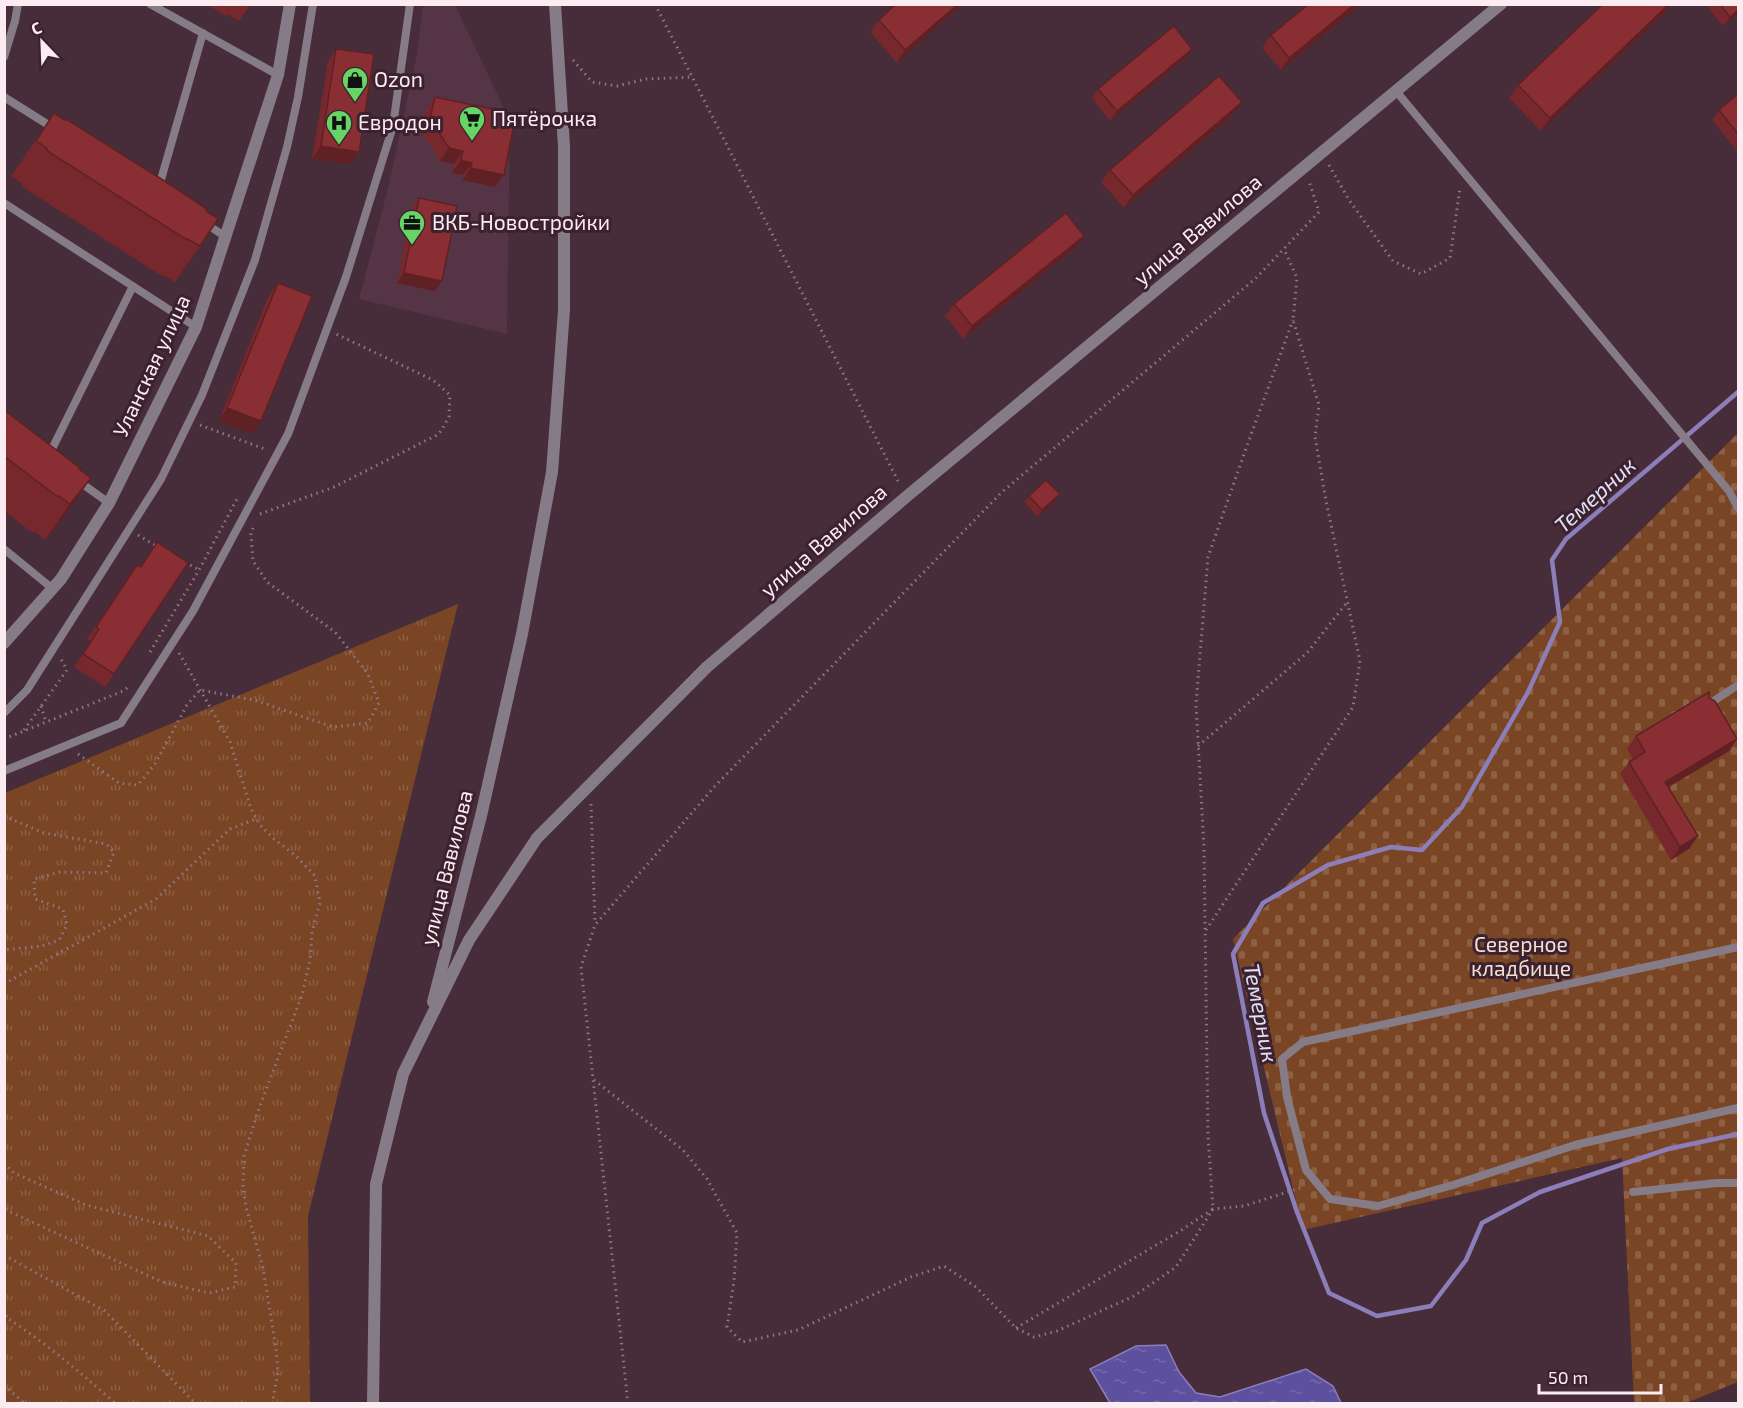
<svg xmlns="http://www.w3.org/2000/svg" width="1743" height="1408" font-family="'Exo 2',sans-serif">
  <defs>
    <pattern id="cemetery-stones" width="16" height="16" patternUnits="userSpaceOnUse" patternTransform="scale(1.5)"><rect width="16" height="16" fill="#794524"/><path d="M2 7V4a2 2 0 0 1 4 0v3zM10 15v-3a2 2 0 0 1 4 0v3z" fill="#8d6044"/></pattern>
    <pattern id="park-tufts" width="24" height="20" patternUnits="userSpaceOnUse" patternTransform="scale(1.5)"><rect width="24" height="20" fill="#794524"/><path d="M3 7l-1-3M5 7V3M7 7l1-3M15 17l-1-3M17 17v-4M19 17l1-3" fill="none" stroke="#8d6044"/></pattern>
    <pattern id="water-ripples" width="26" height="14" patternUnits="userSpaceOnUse" patternTransform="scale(1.5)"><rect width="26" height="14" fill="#5c509f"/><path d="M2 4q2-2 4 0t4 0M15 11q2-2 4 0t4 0" fill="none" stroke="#7469ad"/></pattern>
  </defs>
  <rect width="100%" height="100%" fill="#472c39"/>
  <path fill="#553445" d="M 423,5 L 455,5 L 510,121 L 507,334 L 359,299 L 388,188 L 417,54 Z"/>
  <path fill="url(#cemetery-stones)" d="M 1738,433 L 1738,1382 L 1686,1403 L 1634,1403 L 1622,1158 L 1303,1230 L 1233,939 Z"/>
  <path fill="url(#park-tufts)" d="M 458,604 L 308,1216 L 310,1403 L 5,1403 L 5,793 Z"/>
  <path fill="url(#water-ripples)" stroke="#8c7eb8" stroke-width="1.5" d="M 1166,1345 L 1179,1372 L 1196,1393 L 1220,1397 L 1306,1369 L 1333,1386 L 1341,1403 L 1110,1403 L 1090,1369 L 1136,1346 Z"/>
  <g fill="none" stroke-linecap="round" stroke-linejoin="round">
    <path stroke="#8c7eb8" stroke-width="4.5" d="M 1738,392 L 1566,539 L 1552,560 L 1560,622 L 1528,692 L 1462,807 L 1422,850 L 1391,847 L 1328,865 L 1263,903 L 1233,954 L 1264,1113 L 1297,1212 L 1329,1293 L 1377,1316 L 1431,1306 L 1466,1260 L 1482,1223 L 1540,1192 L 1668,1149 L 1738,1134"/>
    <path stroke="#907883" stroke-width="3" stroke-dasharray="1.5 4.5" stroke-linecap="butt" d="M 655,4 L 900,485
      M 573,60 L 592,82 L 617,86 L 646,79 L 692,77
      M 1329,165 L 1349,200 L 1393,261 L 1421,274 L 1450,258 L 1460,188
      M 200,425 L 265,449 L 264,451
      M 260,514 L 334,487 L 439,434 L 449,417 L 450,395 L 433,380 L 336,334
      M 138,535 L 158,547
      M 185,562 L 199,570
      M 150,652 L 199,570 L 237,499
      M 179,653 L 230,742 L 251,809 L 260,825 L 274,839 L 296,856 L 315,876 L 320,903 L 312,932 L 310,960 L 302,995 L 258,1111 L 244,1156 L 243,1186 L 246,1207 L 263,1268 L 276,1349 L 278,1372 L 272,1404
      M 41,706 L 46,722
      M 24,730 L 67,670 L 61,659
      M 4,739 L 123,691 L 130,686
      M 1198,746 L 1307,653 L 1348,601
      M 78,754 L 119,783 L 138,785 L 155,764 L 187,705 L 200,690 L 254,700 L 333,727 L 368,723 L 379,703 L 368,674 L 335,632 L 267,582 L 253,561 L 251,534 L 253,528
      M 591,804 L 595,923
      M 4,816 L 44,833 L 106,844 L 114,852 L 106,873 L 60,872 L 34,879 L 35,899 L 63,909 L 67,925 L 59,940 L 42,946 L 4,950
      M 1206,930 L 1353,707 L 1360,661 L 1326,501 L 1315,437 L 1319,405 L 1293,320 L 1297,278 L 1284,249
      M 4,984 L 156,899 L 230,829 L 256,819
      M 594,1080 L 683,1150 L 707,1179 L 737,1233 L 734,1281 L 727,1327 L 742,1342 L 798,1330 L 911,1277 L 944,1266 L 976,1287 L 1016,1328 L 1034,1337 L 1057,1331 L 1134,1296 L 1176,1267 L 1213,1209 L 1244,1206 L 1303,1187
      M 4,1163 L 14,1173 L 86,1205 L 208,1236 L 236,1263 L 235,1287 L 209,1293 L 162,1282 L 4,1209
      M 4,1255 L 105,1311 L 196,1404
      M 4,1310 L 7,1318
      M 4,1319 L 7,1318 C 46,1343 81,1373 116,1404
      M 1016,1328 L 1180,1231 L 1213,1209 L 1208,1135 L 1204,848 L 1196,704 L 1208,557 L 1249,440 L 1293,320
      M 4,1385 L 25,1404
      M 628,1404 L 581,967 L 595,925 L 715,786 L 1002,492 L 1255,279 L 1319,212 L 1309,181"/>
    <path stroke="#857c87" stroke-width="8" d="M 150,4 L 278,75
      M 4,57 L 15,21 L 18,4
      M 1396,91 L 1729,491 L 1738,508
      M 4,97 L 55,129
      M 158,190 L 203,33
      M 4,203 L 196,327
      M 203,222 L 226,237
      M 49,455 L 133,286
      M 77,480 L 109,503
      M 4,549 L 53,589
      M 1706,706 L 1738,685
      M 4,713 L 27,690 L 161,479 L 202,395 L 255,260 L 287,147 L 298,97 L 313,4
      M 4,771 L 121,723 L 193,611 L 288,434 L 346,277 L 393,126 L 410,4
      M 1738,947 L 1303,1042 L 1282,1059 L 1287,1097 L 1306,1170 L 1330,1199 L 1378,1206 L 1453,1185 L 1575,1145 L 1738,1108
      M 1633,1192 L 1717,1183 L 1738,1183"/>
    <path stroke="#857c87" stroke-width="12" d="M 4,643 L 61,579 L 109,503 L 196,327 L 278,75 L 290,4"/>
    <path stroke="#857c87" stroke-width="12" d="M 433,1002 L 481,816 L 522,634 L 552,472 L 564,310 L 564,146 L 555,4
      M 373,1404 L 376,1184 L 403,1074 L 469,940 L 537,838 L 707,667 L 906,497 L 1501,4"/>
  </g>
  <path fill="#76282d" d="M 206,4 L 251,4 L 239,21 L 227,14 L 226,16 Z
    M 896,4 L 963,4 L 897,63 L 870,32 L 879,20 Z
    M 1309,4 L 1362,4 L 1281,70 L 1262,48 L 1271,35 Z
    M 1603,4 L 1670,4 L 1663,15 L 1541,131 L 1509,98 L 1518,85 Z
    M 1705,4 L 1738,4 L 1738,14 L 1723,26 Z
    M 336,49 L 350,164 L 312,159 L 328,61 Z
    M 1186,58 L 1110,121 L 1092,98 L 1098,89 Z
    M 1738,94 L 1738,152 L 1712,120 L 1719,110 Z
    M 435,97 L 495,187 L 462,180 L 463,175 L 452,173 L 454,164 L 440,161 L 421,131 L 426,110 Z
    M 1242,102 L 1233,115 L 1124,208 L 1101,182 L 1110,170 Z
    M 54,113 L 206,211 L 200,246 L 175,282 L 163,275 L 162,276 L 21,186 L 22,184 L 11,176 Z
    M 419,198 L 435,291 L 397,283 L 412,207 Z
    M 1075,248 L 963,339 L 945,316 L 954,304 Z
    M 278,283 L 253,434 L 219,421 L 269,295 Z
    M 4,410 L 91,478 L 66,514 L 45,540 L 34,531 L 33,533 L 4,511 Z
    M 1060,494 L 1055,501 L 1038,517 L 1024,502 L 1029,496 Z
    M 128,577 L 114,674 L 105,687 L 74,667 L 91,642 L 87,639 Z
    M 1709,698 L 1729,751 L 1669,787 L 1689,849 L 1671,860 L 1620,774 L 1629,762 L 1633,759 L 1627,749 L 1636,736 Z"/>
  <path fill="#602124" d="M 958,4 L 963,4 L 897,63 L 905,50 Z
    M 1355,4 L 1362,4 L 1281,70 L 1289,58 Z
    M 1669,4 L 1670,4 L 1663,15 L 1541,131 L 1550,118 Z
    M 1738,10 L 1738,14 L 1723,26 L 1730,17 Z
    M 1192,49 L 1186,58 L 1110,121 L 1117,111 Z
    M 1242,102 L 1233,115 L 1124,208 L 1133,195 Z
    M 321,146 L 359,152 L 350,164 L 312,159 Z
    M 449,148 L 463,151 L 454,164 L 440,161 Z
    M 461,160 L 472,163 L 463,175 L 452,173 Z
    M 471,168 L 504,175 L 495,187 L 462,180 Z
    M 1084,236 L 1075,248 L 963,339 L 972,326 Z
    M 404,273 L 442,281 L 435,291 L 397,283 Z
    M 227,408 L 261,421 L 253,434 L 219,421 Z
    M 91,478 L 66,514 L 45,540 L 70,504 Z
    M 1060,494 L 1055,501 L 1038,517 L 1042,510 Z
    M 1737,739 L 1729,751 L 1656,794 L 1665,782 Z
    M 1698,836 L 1689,849 L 1671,860 L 1680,847 Z"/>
  <path fill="#892f34" stroke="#602124" stroke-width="1.5" d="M 896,4 L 958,4 L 905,50 L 879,20 Z
    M 1309,4 L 1355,4 L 1289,58 L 1271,35 Z
    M 1603,4 L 1669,4 L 1550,118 L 1518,85 Z
    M 1720,4 L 1738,4 L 1738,10 L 1730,17 Z
    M 1174,26 L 1192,49 L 1117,111 L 1098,89 Z
    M 336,49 L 374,54 L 359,152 L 321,146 Z
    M 1219,76 L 1242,102 L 1133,195 L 1110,170 Z
    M 1738,94 L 1738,134 L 1719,110 Z
    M 435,97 L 516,114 L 504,175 L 471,168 L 472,163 L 461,160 L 463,151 L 449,148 L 430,119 Z
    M 54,113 L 65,120 L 66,119 L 166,182 L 207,209 L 206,211 L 218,219 L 200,246 L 188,239 L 187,240 L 46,150 L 47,148 L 36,141 Z
    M 419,198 L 457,206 L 442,281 L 404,273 Z
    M 1066,213 L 1084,236 L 972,326 L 954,304 Z
    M 278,283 L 312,296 L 261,421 L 227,408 Z
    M 4,410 L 80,468 L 79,469 L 91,478 L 70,504 L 59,496 L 58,497 L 4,456 Z
    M 1046,480 L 1060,494 L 1042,510 L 1029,496 Z
    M 157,542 L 188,563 L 114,674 L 83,654 L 99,629 L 96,627 L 137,565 L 141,567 Z
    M 1709,692 L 1709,698 L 1715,701 L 1737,739 L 1665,782 L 1698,836 L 1680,847 L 1629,762 L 1645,752 L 1636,736 Z"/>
  <defs>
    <g id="shop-pin" transform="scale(1.35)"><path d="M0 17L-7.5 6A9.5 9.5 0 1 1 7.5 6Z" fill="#67d466" stroke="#3c222f"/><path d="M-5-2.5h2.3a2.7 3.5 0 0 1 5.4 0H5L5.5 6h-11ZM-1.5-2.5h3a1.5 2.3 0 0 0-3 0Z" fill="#111"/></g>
    <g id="supermarket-pin" transform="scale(1.35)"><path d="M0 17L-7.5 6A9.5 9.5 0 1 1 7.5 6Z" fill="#67d466" stroke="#3c222f"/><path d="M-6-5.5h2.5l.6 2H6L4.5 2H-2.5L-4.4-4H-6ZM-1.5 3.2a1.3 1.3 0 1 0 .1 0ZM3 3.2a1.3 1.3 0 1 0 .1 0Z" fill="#111"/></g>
    <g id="hospital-pin" transform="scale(1.35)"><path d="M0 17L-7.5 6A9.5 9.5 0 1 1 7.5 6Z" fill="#67d466" stroke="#3c222f"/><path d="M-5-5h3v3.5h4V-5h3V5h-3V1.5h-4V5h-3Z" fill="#111"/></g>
    <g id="office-pin" transform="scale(1.35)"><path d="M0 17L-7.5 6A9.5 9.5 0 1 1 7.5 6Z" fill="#67d466" stroke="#3c222f"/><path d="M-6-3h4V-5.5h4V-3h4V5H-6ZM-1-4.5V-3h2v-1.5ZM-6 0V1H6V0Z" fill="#111"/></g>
  </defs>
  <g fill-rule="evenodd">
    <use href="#shop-pin" x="355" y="80"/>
    <use href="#supermarket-pin" x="472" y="119"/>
    <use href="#hospital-pin" x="339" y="123"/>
    <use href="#office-pin" x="412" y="223"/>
  </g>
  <g text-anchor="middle" stroke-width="6" stroke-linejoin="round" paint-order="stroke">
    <g font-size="21" fill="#fdebf2" stroke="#3c222f" text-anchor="start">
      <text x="374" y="87">Ozon</text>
      <text x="492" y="126">Пятёрочка</text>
      <text x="358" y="130">Евродон</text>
      <text x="432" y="230">ВКБ-Новостройки</text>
    </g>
    <g font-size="21" fill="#fdebf2" stroke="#3c222f">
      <text transform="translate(1198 230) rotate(-40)" y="7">улица Вавилова</text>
      <text transform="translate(152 366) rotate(-65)" y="7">Уланская улица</text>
      <text transform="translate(824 541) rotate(-41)" y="7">улица Вавилова</text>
      <text transform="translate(447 868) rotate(-76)" y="7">улица Вавилова</text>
    </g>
    <g font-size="21" fill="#f5ded1" stroke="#3c222f">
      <text x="1521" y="952">Северное<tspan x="1521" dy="24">кладбище</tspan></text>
    </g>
    <g font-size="22" font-style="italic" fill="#e0dff6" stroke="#3c222f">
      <text transform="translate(1595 495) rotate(-42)" y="8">Темерник</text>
      <text transform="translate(1261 1013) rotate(79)" y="8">Темерник</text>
    </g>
  </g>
  <rect width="1743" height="1408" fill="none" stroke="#fdebf2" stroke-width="12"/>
  <g transform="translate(42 42) rotate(337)" stroke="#3c222f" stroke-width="4.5" paint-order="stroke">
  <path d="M0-4.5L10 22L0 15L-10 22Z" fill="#fdebf2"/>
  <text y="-9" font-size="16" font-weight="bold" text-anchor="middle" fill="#fdebf2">С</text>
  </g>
  <path d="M1539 1384v9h122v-9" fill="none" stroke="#fdebf2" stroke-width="3"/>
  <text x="1548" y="1384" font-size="18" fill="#fdebf2" stroke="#3c222f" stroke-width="4.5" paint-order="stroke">50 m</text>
</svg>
